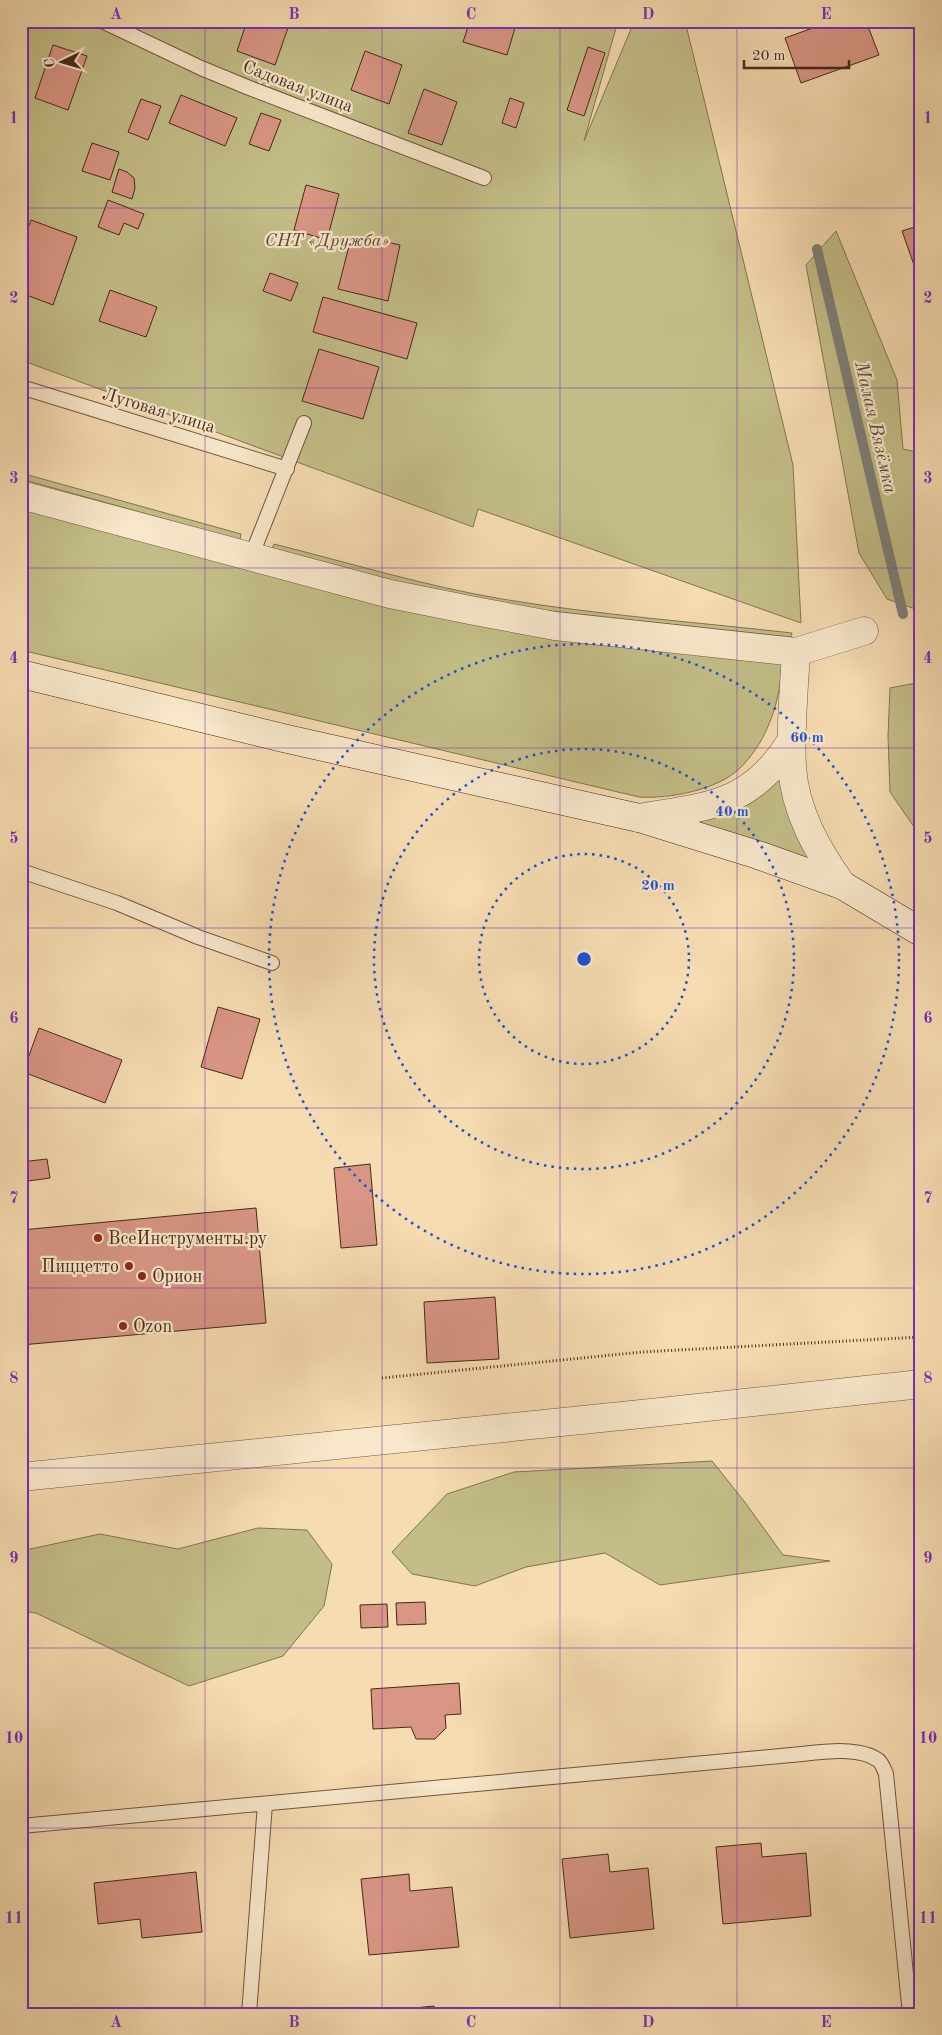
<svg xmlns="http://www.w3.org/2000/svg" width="942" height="2035" font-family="'Old Standard TT',serif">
  <rect width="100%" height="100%" fill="#f6dcb1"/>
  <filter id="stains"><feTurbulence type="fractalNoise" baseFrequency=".004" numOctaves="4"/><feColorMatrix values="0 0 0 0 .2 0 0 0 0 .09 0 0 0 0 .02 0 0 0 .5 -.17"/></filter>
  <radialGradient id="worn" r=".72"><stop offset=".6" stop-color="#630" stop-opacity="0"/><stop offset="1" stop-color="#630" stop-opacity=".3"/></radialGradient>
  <path fill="#c3be87" stroke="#847351" d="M 21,21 L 618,21 L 584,141 L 631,29 L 625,21 L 685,21 L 793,465 L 801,623 L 478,509 L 473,527 L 21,360 Z
    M 836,231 L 897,380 L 903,449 L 921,453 L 921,611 L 887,599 L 859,553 L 806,265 Z
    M 21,473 L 241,534 L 240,540 L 21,479 Z
    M 21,503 L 255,568 L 782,657 C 782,696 769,740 740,768 C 718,790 669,799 639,797 L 21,650 Z
    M 274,544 C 350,563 425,586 502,599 C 598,615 695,622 792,633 L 791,637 L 541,610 L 410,585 L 272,549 Z
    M 921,682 L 921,837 L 890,792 L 888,736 L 890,688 Z
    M 783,768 L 821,870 L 680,821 Z
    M 712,1461 L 744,1501 L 783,1555 L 830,1561 L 660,1585 L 605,1553 L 526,1567 L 475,1586 L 412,1574 L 392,1552 L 447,1494 L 514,1472 Z
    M 258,1528 L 307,1530 L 332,1564 L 324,1606 L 283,1656 L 189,1686 L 36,1613 L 21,1611 L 21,1551 L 100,1534 L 178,1549 Z"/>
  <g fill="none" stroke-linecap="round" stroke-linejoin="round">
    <path stroke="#7d7f79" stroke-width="10" d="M 817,249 L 903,614"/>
  </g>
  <path fill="#d99685" stroke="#46281b" d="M 21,21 L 29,21 L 23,37 L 21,36 Z
    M 247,21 L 290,22 L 275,65 L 237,51 Z
    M 470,21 L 517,21 L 507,55 L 463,42 Z
    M 832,21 L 866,21 L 879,55 L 801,83 L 785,38 Z
    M 53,45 L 87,56 L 68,110 L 35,98 Z
    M 588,47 L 605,53 L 584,116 L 567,110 Z
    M 365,51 L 402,65 L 389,104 L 351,90 Z
    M 424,89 L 457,102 L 442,145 L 408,133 Z
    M 181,95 L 237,118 L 225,146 L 169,123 Z
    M 510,98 L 524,103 L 516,128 L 502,123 Z
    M 141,99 L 161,106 L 148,140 L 128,132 Z
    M 261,113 L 281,120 L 269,151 L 249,144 Z
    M 92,143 L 119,152 L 110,180 L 82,171 Z
    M 119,169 L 127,172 L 134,178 L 135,188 L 132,199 L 112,192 Z
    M 306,185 L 339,194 L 327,240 L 294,230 Z
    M 108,200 L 144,214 L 138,229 L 124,223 L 119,235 L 98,227 Z
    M 31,220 L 77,237 L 53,305 L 21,293 L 21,247 Z
    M 921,225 L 921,285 L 902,231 Z
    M 369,238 L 400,245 L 388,301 L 338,289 L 350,242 L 367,246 Z
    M 270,273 L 298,283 L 291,301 L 263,291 Z
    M 110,290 L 157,307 L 146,337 L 99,321 Z
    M 323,297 L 417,323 L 407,359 L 313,332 Z
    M 319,349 L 379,367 L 363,419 L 302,401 Z
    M 218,1007 L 260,1019 L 242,1079 L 201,1067 Z
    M 39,1028 L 122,1060 L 105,1103 L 23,1072 Z
    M 47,1159 L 50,1178 L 21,1182 L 21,1162 Z
    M 370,1164 L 377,1245 L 341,1248 L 334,1168 Z
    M 256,1208 L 266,1323 L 21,1345 L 21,1230 Z
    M 495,1297 L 499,1359 L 427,1363 L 424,1302 Z
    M 425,1602 L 426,1624 L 397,1625 L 396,1603 Z
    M 387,1604 L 388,1627 L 361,1628 L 360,1605 Z
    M 459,1683 L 461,1714 L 445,1715 L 446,1728 L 435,1739 L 416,1739 L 411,1727 L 373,1729 L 371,1689 Z
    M 761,1843 L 762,1857 L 806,1853 L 811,1916 L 723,1924 L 716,1847 Z
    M 608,1854 L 610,1872 L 648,1868 L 654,1929 L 570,1938 L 562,1859 Z
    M 196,1872 L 202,1932 L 142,1938 L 140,1919 L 98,1924 L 94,1883 Z
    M 409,1874 L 410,1891 L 452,1887 L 459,1947 L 369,1955 L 361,1879 Z
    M 434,2006 L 435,2014 L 355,2014 Z"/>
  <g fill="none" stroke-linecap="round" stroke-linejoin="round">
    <g stroke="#725540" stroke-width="16">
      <path id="service" d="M 102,21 L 201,68 L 247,87 L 484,178
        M 21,387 L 287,469
        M 251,557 L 304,423
        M 21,871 L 117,903 L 198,937 L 272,963
        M 21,1826 L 791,1755 C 815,1753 857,1745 878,1760 C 882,1763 884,1769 886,1774 L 910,2014
        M 249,2014 L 265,1804"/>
    </g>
    <g stroke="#725540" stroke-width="29">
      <path id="minor" d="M 796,652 L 864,631"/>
    </g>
    <g stroke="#725540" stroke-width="29">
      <path id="tertiary" d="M 21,495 L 390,594 L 475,611 L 555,626 L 796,652 C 794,690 790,729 792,767 C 795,811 817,850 842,885
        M 639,818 C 709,806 751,806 792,740
        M 21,1477 L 651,1413 L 921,1384"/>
    </g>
    <g stroke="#46281b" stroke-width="29">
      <path id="secondary" d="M 21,674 L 283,738 L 639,818 L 758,855 L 842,885 L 921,932"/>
    </g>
    <path stroke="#46281b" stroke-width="3" stroke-dasharray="1 2.5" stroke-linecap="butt" d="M 382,1378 L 642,1352 L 921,1337"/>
    <use href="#service" stroke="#f9e8cc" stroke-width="14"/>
    <use href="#minor" stroke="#f9e8cc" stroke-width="28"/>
    <use href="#tertiary" stroke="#f9e8cc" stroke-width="28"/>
    <use href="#secondary" stroke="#f9e8cc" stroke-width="28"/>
  </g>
  <path fill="none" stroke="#7b2cbf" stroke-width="1" stroke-opacity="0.55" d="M 205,21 L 205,2014M 382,21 L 382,2014M 560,21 L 560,2014M 737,21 L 737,2014M 21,208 L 921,208M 21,388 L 921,388M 21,568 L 921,568M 21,748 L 921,748M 21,928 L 921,928M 21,1108 L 921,1108M 21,1288 L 921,1288M 21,1468 L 921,1468M 21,1648 L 921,1648M 21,1828 L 921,1828"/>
  <g fill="none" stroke="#1d4ed8" stroke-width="2.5" stroke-dasharray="2.5 5">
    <circle cx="584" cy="959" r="105"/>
    <circle cx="584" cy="959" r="210"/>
    <circle cx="584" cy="959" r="315"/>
  </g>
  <g fill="#8f2418" stroke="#f9e8cc" stroke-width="2">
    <circle cx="98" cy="1238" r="5"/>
    <circle cx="129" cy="1266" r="5"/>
    <circle cx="142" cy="1276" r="5"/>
    <circle cx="123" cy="1326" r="5"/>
  </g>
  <g text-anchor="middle" stroke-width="4.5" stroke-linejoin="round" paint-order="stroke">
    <g font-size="18" fill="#46281b" stroke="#f9e8cc">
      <text transform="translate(298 86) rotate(21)" y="6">Садовая улица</text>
      <text transform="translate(159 410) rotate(17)" y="6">Луговая улица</text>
    </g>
    <g font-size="18" font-style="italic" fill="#5f4631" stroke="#f9e8cc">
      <text x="327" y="246">СНТ «Дружба»</text>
    </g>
    <g font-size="18" fill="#46281b" stroke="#f9e8cc" text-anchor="start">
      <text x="108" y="1244">ВсеИнструменты.ру</text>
      <text x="119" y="1272" text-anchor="end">Пиццетто</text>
      <text x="152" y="1282">Орион</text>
      <text x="133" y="1332">Ozon</text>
    </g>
    <g font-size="19" font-style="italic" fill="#5d4c42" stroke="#f9e8cc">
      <text transform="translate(877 427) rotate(77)" y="7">Малая Вязёмка</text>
    </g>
  </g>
  <circle cx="584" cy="959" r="8" fill="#1d4ed8" stroke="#f9e8cc" stroke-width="2.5"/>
  <g font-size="15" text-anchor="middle" font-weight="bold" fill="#1d4ed8" stroke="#f9e8cc" stroke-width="4.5" stroke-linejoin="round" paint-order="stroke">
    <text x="807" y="742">60 m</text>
    <text x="732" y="816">40 m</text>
    <text x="658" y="890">20 m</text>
  </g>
  <rect width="942" height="2035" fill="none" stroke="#f6dcb1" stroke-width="55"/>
  <g transform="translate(62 62) rotate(265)" stroke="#f9e8cc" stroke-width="4" paint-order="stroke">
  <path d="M0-4L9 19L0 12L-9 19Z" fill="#46281b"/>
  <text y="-8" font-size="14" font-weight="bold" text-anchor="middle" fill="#46281b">С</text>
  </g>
  <path d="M744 60v8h105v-8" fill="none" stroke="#46281b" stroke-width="2.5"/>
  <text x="752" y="60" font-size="15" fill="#46281b" stroke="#f9e8cc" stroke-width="4" paint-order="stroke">20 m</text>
  <rect x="28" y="28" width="886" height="1980" fill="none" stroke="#7b2cbf" stroke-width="2"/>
  <g font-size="16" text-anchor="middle" font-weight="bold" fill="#7b2cbf">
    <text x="116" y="19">A</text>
    <text x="294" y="19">B</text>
    <text x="471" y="19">C</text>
    <text x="648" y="19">D</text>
    <text x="826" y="19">E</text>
    <text x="14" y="123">1</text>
    <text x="928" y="123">1</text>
    <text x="14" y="303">2</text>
    <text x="928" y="303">2</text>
    <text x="14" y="483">3</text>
    <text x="928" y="483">3</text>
    <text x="14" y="663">4</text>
    <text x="928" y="663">4</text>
    <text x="14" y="843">5</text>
    <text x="928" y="843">5</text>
    <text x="14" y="1023">6</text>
    <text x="928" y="1023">6</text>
    <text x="14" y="1203">7</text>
    <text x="928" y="1203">7</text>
    <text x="14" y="1383">8</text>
    <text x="928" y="1383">8</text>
    <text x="14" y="1563">9</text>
    <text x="928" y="1563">9</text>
    <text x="14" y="1743">10</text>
    <text x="928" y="1743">10</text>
    <text x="14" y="1923">11</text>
    <text x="928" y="1923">11</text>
    <text x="116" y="2027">A</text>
    <text x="294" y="2027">B</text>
    <text x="471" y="2027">C</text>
    <text x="648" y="2027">D</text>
    <text x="826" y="2027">E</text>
  </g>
  <rect width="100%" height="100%" filter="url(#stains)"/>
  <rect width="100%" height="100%" fill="url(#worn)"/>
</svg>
